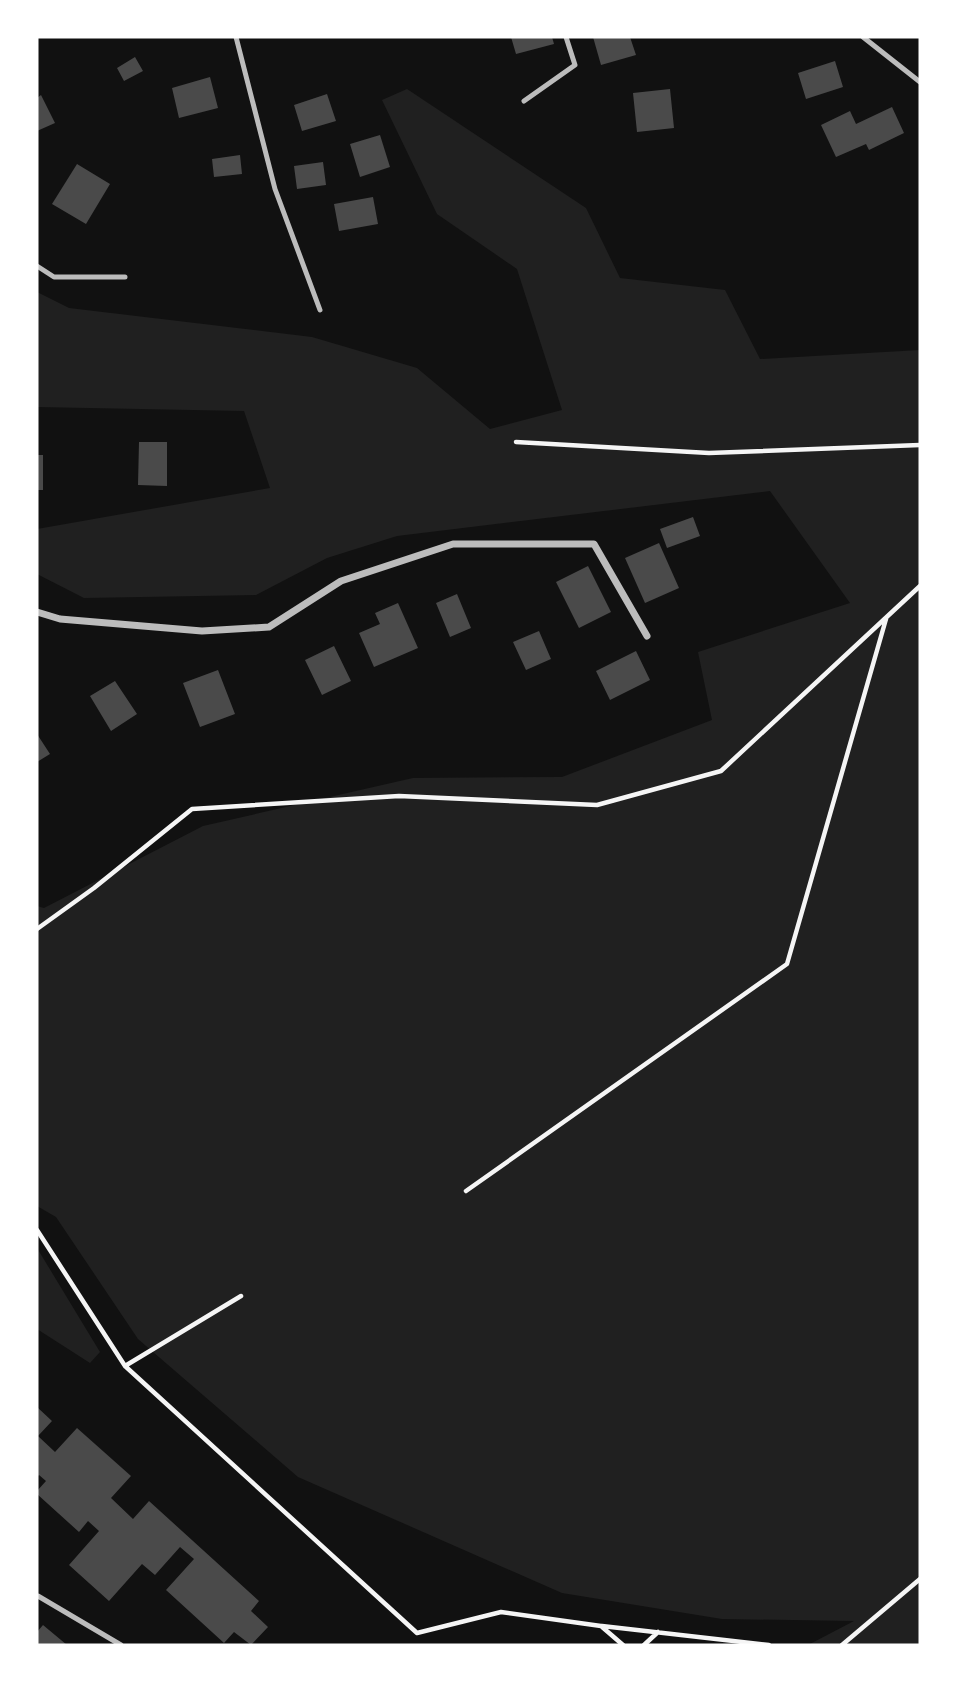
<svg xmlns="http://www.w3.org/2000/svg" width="957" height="1682" font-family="'PT Sans',sans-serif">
  <rect width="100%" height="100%" fill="#111"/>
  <path fill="#202020" d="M 407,89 L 586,208 L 620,278 L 725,290 L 760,359 L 920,350 L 920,1645 L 808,1645 L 854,1621 L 722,1619 L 562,1593 L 298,1477 L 138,1339 L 56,1217 L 37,1206 L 37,906 L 44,908 L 203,826 L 413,778 L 562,777 L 712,720 L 698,652 L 850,603 L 770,491 L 397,536 L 327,558 L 256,595 L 84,598 L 37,574 L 37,529 L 270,488 L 244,411 L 37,407 L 37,292 L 69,308 L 312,337 L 417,368 L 490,429 L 562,410 L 517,269 L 437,214 L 382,100 Z
    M 37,1248 L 100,1352 L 90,1363 L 37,1329 Z"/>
  <path fill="#4a4a4a" d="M 511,37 L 552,37 L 554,44 L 516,54 Z
    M 593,37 L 630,37 L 636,55 L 601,65 Z
    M 135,57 L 143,71 L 124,81 L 117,68 Z
    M 835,61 L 843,87 L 806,99 L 798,73 Z
    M 210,77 L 218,108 L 179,118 L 172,88 Z
    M 670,89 L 674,128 L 637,132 L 633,93 Z
    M 327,94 L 336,121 L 302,131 L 294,105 Z
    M 41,95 L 55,123 L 37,131 L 37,98 Z
    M 892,107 L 904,133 L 869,150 L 866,144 L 836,157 L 821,125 L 850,111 L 856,124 Z
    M 380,135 L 390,167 L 360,177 L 350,144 Z
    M 240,155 L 242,174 L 214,177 L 212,159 Z
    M 323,162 L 326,185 L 297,189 L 294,166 Z
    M 77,164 L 110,184 L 86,224 L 52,204 Z
    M 373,197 L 378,224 L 339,231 L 334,204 Z
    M 139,442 L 167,442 L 167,486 L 138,485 Z
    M 37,455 L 43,455 L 43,490 L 37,490 Z
    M 693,517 L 700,536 L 667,548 L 660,529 Z
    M 659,543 L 679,588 L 645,603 L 625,558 Z
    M 588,566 L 611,612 L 579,628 L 556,582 Z
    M 457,594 L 471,628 L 450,637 L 436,603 Z
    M 398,603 L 418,648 L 374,667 L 359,633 L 380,624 L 375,613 Z
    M 539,631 L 551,659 L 526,670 L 513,642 Z
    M 334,646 L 351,681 L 322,695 L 305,660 Z
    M 636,651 L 650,680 L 610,700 L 596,671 Z
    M 218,670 L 235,714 L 200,727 L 183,683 Z
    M 115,681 L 137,714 L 111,731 L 90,696 Z
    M 37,734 L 50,754 L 37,762 Z
    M 37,1407 L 52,1421 L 38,1436 L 55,1452 L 77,1428 L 131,1476 L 111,1498 L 133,1519 L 149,1501 L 259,1601 L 251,1611 L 268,1627 L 251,1645 L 234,1632 L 224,1643 L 166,1590 L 194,1559 L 180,1547 L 155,1575 L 142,1564 L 109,1601 L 69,1565 L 99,1531 L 88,1521 L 79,1532 L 37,1494 L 37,1491 L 46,1481 L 39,1475 L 37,1477 Z
    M 43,1625 L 67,1645 L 37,1645 L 37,1632 Z"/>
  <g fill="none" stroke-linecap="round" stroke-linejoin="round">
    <path stroke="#f5f5f5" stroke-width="4.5" d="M 516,442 L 709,453 L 920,445
      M 37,929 L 94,888 L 192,809 L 399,796 L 597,805 L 721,771 L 920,586
      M 466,1191 L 787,964 L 886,619
      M 37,1230 L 125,1366 L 417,1633 L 501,1612 L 601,1626 L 623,1645
      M 125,1366 L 241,1296
      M 602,1626 L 769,1645
      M 644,1645 L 658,1632
      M 842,1645 L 920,1579"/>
    <path stroke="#bcbcbc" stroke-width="5" d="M 236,37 L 275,189 L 320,310
      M 863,37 L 920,82
      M 524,101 L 575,65 L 566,37
      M 37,266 L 54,277 L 125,277
      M 37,1597 L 38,1596 L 121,1645"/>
    <path stroke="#bcbcbc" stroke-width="7" d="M 37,612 L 60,619 L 202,631 L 269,627 L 341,581 L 453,544 L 594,544 L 647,636"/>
  </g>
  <rect width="957" height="1682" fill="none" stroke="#ffffff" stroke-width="77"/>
</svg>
